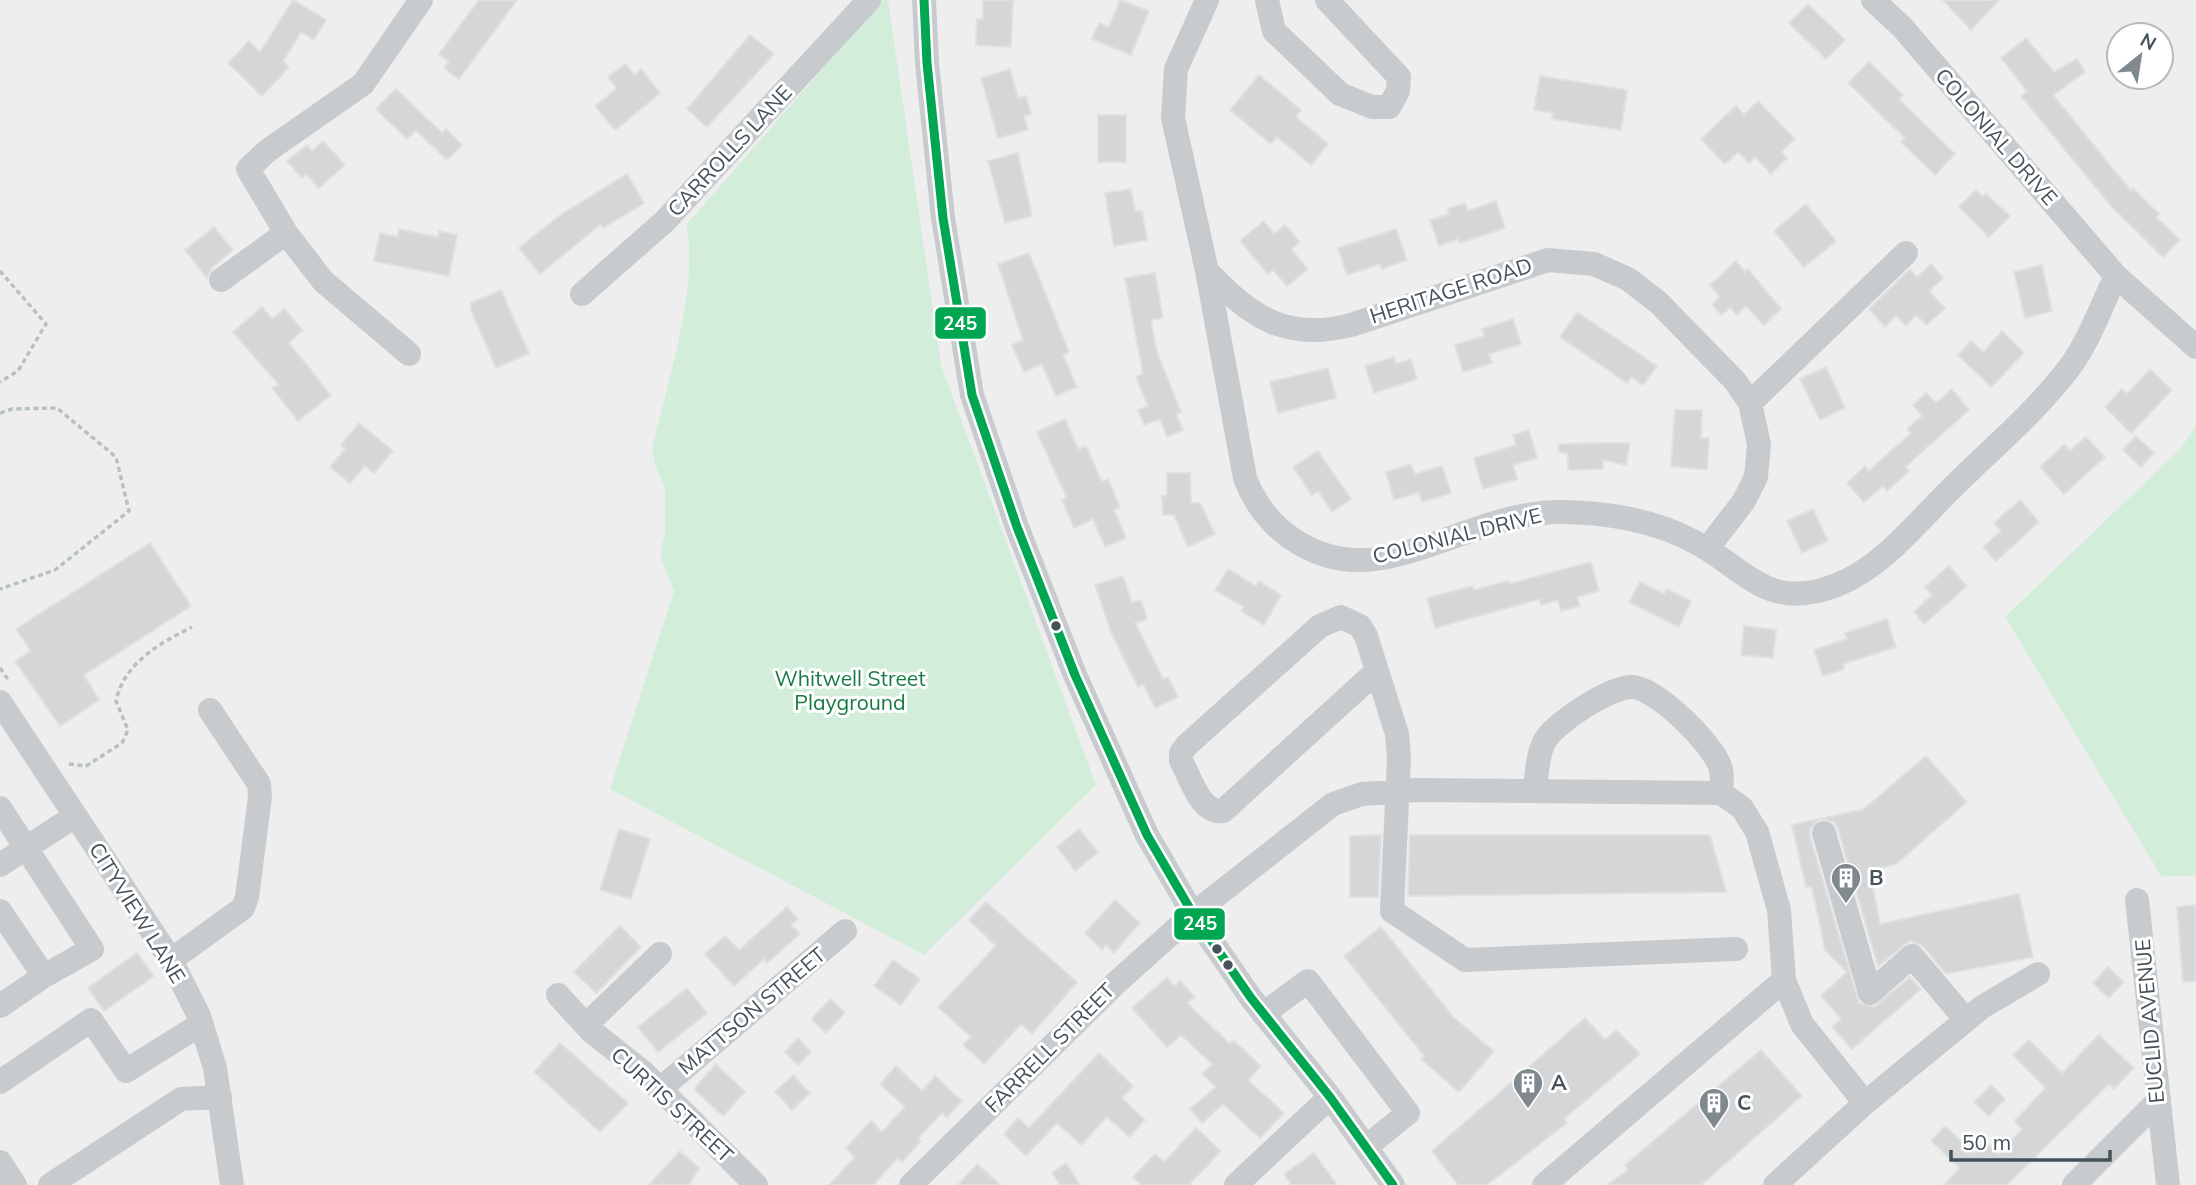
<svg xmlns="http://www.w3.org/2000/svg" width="2196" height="1185" font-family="Mulish,sans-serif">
  <rect width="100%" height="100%" fill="#efeeee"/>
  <path fill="#d2eeda" d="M 883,0 L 888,0 L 941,365 L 1096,785 L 924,955 L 610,789 L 674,591 L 660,555 L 665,532 L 665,488 L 656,468 L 652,449 C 666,389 700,282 686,225 Z
    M 2196,426 L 2196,875 L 2162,877 L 2005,617 L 2180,449 Z"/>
  <path fill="#d5d6d7" stroke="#e0e0e1" stroke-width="2" d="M 293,0 L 326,20 L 314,40 L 301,32 L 283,61 L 289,67 L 262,96 L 228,63 L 249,41 L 260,52 Z
    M 479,0 L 517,0 L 459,79 L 444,68 L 449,62 L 439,54 Z
    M 983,0 L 1013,0 L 1011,47 L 976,45 L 977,19 L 983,19 Z
    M 1120,0 L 1149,11 L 1131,55 L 1092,39 L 1099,23 L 1109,27 Z
    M 1943,0 L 1999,0 L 1971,30 Z
    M 1808,4 L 1845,40 L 1826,59 L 1789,23 Z
    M 750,35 L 774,54 L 707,127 L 687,109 Z
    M 2026,38 L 2054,72 L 2077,59 L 2085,72 L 2053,95 L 2131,191 L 2133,188 L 2159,214 L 2156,217 L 2180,240 L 2163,257 L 2111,206 L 2021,96 L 2027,91 L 2001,58 Z
    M 1869,62 L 1903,95 L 1899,99 L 1955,154 L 1935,175 L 1901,142 L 1905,138 L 1848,83 Z
    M 625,64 L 635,75 L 641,69 L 660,93 L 615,130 L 595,106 L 617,88 L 608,77 Z
    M 1010,69 L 1018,98 L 1026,96 L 1031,114 L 1024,116 L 1028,130 L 998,138 L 981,78 Z
    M 1259,75 L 1301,110 L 1296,117 L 1328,144 L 1311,165 L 1277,137 L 1271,144 L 1230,110 Z
    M 1540,76 L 1627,90 L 1621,130 L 1552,119 L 1553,113 L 1534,110 Z
    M 396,89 L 442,133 L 446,129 L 462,145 L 447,160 L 416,130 L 407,139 L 376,109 Z
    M 1758,101 L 1795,139 L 1781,152 L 1787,158 L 1771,174 L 1755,157 L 1749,163 L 1738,152 L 1725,164 L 1701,139 L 1736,106 L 1744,115 Z
    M 1098,115 L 1126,115 L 1126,162 L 1098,162 Z
    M 323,141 L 345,165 L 319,188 L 306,174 L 302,178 L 287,161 L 307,145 L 312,151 Z
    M 1018,153 L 1032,216 L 1005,223 L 988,161 Z
    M 627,174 L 644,203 L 603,228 L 601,224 L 540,274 L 519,248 L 559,216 Z
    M 1131,189 L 1135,211 L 1142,211 L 1147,240 L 1114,246 L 1105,193 Z
    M 1976,190 L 1983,197 L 1986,194 L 2010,216 L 1989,237 L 1959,207 Z
    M 1496,201 L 1505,228 L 1460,243 L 1458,239 L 1439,246 L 1430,220 L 1449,214 L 1448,209 L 1465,203 L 1468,211 Z
    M 1806,204 L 1836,241 L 1804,267 L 1774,231 Z
    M 1264,221 L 1274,234 L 1285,225 L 1300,242 L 1291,249 L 1308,269 L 1287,286 L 1273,270 L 1268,274 L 1240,241 Z
    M 214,227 L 233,250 L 212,268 L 207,278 L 185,250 Z
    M 399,229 L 438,237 L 439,231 L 457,235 L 449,276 L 374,261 L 380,233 L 398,237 Z
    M 1396,229 L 1407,260 L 1382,269 L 1380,264 L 1347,275 L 1338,248 Z
    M 1029,253 L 1069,352 L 1063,355 L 1077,387 L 1056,396 L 1042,364 L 1024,372 L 1012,345 L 1023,340 L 998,264 Z
    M 1736,261 L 1745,272 L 1748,269 L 1781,309 L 1764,325 L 1746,306 L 1737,315 L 1730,307 L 1722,315 L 1712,305 L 1720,297 L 1710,285 Z
    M 1931,264 L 1943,278 L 1929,291 L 1945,308 L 1927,325 L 1916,315 L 1906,326 L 1896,316 L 1885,327 L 1869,309 L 1910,269 L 1917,277 Z
    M 2042,265 L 2052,311 L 2025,318 L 2014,272 Z
    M 1155,273 L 1163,318 L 1151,320 L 1157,352 L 1181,412 L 1176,414 L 1183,430 L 1167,437 L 1160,419 L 1144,425 L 1138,410 L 1148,406 L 1136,377 L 1143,374 L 1125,278 Z
    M 501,290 L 529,353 L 496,368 L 471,310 L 471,303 Z
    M 262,307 L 272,319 L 284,309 L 303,330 L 289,343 L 331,395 L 298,421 L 272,388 L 279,385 L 233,332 Z
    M 1577,312 L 1657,366 L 1643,385 L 1631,377 L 1627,383 L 1560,337 Z
    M 1513,319 L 1521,344 L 1489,354 L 1492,363 L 1463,372 L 1455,345 L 1485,336 L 1482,329 Z
    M 2002,331 L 2024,353 L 1991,387 L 1958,355 L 1971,341 L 1983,352 Z
    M 1394,357 L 1396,364 L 1411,359 L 1417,379 L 1374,393 L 1365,366 Z
    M 1826,367 L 1845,408 L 1820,420 L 1800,379 Z
    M 1328,368 L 1336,398 L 1278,413 L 1270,382 Z
    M 2150,369 L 2172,390 L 2131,433 L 2105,407 L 2122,389 L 2127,394 Z
    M 1952,389 L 1969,410 L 1905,467 L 1909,471 L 1887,491 L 1883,486 L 1864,502 L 1847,483 L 1865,466 L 1869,471 L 1911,433 L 1907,429 L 1922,416 L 1913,405 L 1926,393 L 1936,403 Z
    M 1675,410 L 1702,410 L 1701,438 L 1709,438 L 1707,470 L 1671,466 Z
    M 1065,419 L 1078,449 L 1086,446 L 1102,482 L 1108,479 L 1120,507 L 1114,510 L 1126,538 L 1105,547 L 1093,519 L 1074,528 L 1062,500 L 1067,498 L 1037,432 Z
    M 359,423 L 393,451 L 374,473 L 365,466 L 350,483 L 330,467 L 345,449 L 341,445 Z
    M 1529,430 L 1537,458 L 1513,465 L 1517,479 L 1483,489 L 1474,458 L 1516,445 L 1513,435 Z
    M 2136,436 L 2154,453 L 2141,467 L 2123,450 Z
    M 2086,437 L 2105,457 L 2064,494 L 2040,467 L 2064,445 L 2070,451 Z
    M 1603,443 L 1630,443 L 1626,465 L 1603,460 L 1603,469 L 1568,470 L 1568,454 L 1559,452 L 1559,444 Z
    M 1318,451 L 1351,499 L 1332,512 L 1318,491 L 1312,495 L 1293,467 Z
    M 1411,464 L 1415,474 L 1442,466 L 1451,493 L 1422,502 L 1419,492 L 1394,500 L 1386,472 Z
    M 1167,473 L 1190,473 L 1191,503 L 1200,503 L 1215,534 L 1188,547 L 1174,515 L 1163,515 L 1162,496 L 1167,496 Z
    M 2020,500 L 2039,522 L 1996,561 L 1983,547 L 2001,531 L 1994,523 Z
    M 1813,509 L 1828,541 L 1802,553 L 1787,521 Z
    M 150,543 L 191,606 L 84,675 L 99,700 L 60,726 L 15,661 L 31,651 L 16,629 Z
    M 1591,562 L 1599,591 L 1577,597 L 1580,606 L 1561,611 L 1558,600 L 1541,605 L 1540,599 L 1435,628 L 1427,598 L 1473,586 L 1474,590 L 1508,581 L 1509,584 Z
    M 1949,566 L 1967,586 L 1924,624 L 1914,612 L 1932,595 L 1925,587 Z
    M 1228,569 L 1256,586 L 1259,581 L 1281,595 L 1264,625 L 1241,611 L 1244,607 L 1215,590 Z
    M 1123,576 L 1132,603 L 1141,600 L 1147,619 L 1135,623 L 1163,679 L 1168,677 L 1178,697 L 1155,708 L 1143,684 L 1138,687 L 1112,634 L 1095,585 Z
    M 1640,582 L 1664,594 L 1667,589 L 1691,601 L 1679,627 L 1629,602 Z
    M 1887,619 L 1896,647 L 1843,664 L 1844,669 L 1823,676 L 1814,650 L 1847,639 L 1845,633 Z
    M 1744,626 L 1776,630 L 1773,658 L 1741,655 Z
    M 1926,756 L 1967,802 L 1896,864 L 1870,871 L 1880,924 L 2019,894 L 2033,957 L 1946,974 L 1923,946 L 1910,941 L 1878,966 L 1838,829 L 1834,822 L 1821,819 L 1864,809 Z
    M 1819,819 L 1810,829 L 1810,837 L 1859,1003 L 1874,1007 L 1910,977 L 1921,989 L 1852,1049 L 1832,1027 L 1841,1019 L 1821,996 L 1847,972 L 1825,950 L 1812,887 L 1806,887 L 1792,825 Z
    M 619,829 L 650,839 L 631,899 L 600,890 Z
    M 1079,829 L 1098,852 L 1075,871 L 1057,847 Z
    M 1381,835 L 1378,897 L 1350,897 L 1350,836 Z
    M 1410,835 L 1710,835 L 1726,892 L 1408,896 Z
    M 1115,900 L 1140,923 L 1114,953 L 1106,945 L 1102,950 L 1085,933 Z
    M 986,902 L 1077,982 L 1032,1034 L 1021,1024 L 984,1064 L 963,1045 L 971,1037 L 938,1007 L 996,946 L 969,920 Z
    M 2196,905 L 2196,981 L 2183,982 L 2177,907 Z
    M 787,907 L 798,919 L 791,925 L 800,934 L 767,963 L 764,959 L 734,986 L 705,954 L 725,936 L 739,950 Z
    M 620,926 L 641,947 L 596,993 L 574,972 Z
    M 1381,927 L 1454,1018 L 1494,1051 L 1459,1092 L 1421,1059 L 1424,1056 L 1344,956 Z
    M 137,953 L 154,976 L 104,1011 L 88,988 Z
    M 893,960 L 920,979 L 901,1005 L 874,986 Z
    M 2108,967 L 2124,982 L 2109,998 L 2093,983 Z
    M 1167,977 L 1174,986 L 1180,981 L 1195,997 L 1187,1003 L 1230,1044 L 1233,1040 L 1261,1066 L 1248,1080 L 1284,1113 L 1260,1138 L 1223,1104 L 1202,1123 L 1190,1109 L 1216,1087 L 1202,1074 L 1212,1064 L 1181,1035 L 1167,1047 L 1132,1008 Z
    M 687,988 L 707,1013 L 658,1052 L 638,1027 Z
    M 831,999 L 845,1013 L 826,1033 L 811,1019 Z
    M 1585,1018 L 1605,1040 L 1616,1030 L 1640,1054 L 1564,1119 L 1567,1123 L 1487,1185 L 1458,1185 L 1432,1151 Z
    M 2099,1035 L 2134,1068 L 2114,1089 L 2109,1084 L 2007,1185 L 1944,1185 L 1960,1168 L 1931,1141 L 1945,1126 L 1974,1154 L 1986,1142 L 1999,1154 L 2022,1129 L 2014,1121 L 2046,1088 L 2013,1055 L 2029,1040 L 2062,1073 Z
    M 798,1038 L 811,1052 L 798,1065 L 785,1052 Z
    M 560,1043 L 628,1103 L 600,1132 L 534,1072 Z
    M 1761,1050 L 1802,1096 L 1701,1185 L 1607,1185 L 1628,1170 L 1625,1165 Z
    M 1099,1053 L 1133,1086 L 1122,1098 L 1145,1120 L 1129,1137 L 1107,1117 L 1081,1145 L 1057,1123 L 1026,1156 L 1004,1134 L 1018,1118 L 1029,1128 Z
    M 716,1064 L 745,1092 L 723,1116 L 694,1089 Z
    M 896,1066 L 922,1091 L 935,1076 L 962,1101 L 947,1117 L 942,1113 L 918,1138 L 921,1141 L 902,1162 L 898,1158 L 873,1185 L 829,1185 L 855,1157 L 846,1148 L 871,1121 L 882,1132 L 905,1107 L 880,1084 Z
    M 793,1075 L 810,1093 L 792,1110 L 775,1092 Z
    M 1991,1085 L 2005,1099 L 1989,1116 L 1974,1102 Z
    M 1196,1128 L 1221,1151 L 1189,1185 L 1141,1185 L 1133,1177 L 1155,1154 L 1164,1162 Z
    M 680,1151 L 699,1168 L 689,1185 L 649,1185 Z
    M 1314,1153 L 1337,1185 L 1292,1185 L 1284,1174 Z
    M 1066,1163 L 1080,1185 L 1060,1185 L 1052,1173 Z
    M 977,1164 L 985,1171 L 1000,1185 L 958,1185 Z"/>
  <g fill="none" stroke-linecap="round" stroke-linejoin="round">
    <path stroke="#b6c2be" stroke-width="3.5" stroke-dasharray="5 3.5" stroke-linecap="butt" d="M 0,271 L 46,324 L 18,371 L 0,382
      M 0,413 L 12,409 L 57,408 L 116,457 L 129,511 L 55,570 L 0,589
      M 0,668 L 9,681
      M 69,764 L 86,766 L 122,743 L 128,730 L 116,701 C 124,663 160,643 192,627"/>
    <path stroke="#c8cbcd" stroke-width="24" d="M 924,0 L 927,63 L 943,218 L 972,395 L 1017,527 L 1075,675 L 1147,835 L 1193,914 L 1251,998 L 1330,1097 L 1393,1185
      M 1207,0 L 1176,69 L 1173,118 L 1207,271 L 1245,478 C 1266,534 1322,569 1382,558 C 1443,547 1497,512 1560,512 C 1603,512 1653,520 1691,540 C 1746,567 1765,613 1837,585 C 1884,566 1917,522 1952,488 C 1992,448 2035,413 2069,368 C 2089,342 2101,306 2116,276 L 1902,27 L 1873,0
      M 1267,0 L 1274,31 L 1340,94 L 1372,107 L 1389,107 L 1398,91 L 1399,77 L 1327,0
      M 286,233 L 248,169 L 267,151 L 363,84 L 421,0
      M 1207,271 C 1250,316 1285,342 1351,325 L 1548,260 L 1594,264 L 1628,279 L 1659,303 L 1735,381 L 1750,403 L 1759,444 L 1756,477 L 1744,501 L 1707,549
      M 2116,276 L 2196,347
      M 221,280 L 286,233 L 323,281 L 409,354
      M 582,294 L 665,221 L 869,0
      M 1750,403 L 1906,253
      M 1377,671 L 1223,811 C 1200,814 1191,778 1181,761 L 1181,753 L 1187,745 L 1320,626 L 1341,617 L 1360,626 L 1366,636 L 1397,734 L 1399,758 L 1392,911 L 1465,960 L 1736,949
      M 0,702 L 171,960 L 199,1016 L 215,1068 L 232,1185
      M 1535,790 C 1537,774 1537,757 1544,742 C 1554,723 1612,685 1634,687 C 1659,691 1711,742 1720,766 C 1723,774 1722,784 1721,793
      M 0,808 L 92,949 L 44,976
      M 1824,833 L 1870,993 L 1912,956 L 1966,1020
      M 0,865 L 75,816
      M 2137,900 L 2168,1185
      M 0,911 L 44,976 L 0,1006
      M 171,960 L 243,908 L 247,897 L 260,797 L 259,784 L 210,710
      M 558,995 L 590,1030 L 644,1073 L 756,1185
      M 1263,1014 L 1308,981 L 1408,1113 L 1366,1147
      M 586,1025 L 660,954
      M 0,1082 L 91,1020 L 126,1071 L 201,1024
      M 659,1090 L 845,931
      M 1865,1103 L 1982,1007 L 2038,974
      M 0,1162 L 15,1185
      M 50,1185 L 181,1099 L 220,1097
      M 911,1185 L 1117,982 L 1193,914 L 1333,804 L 1362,794 L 1417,790 L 1721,793 L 1742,808 L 1757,832 L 1779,910 L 1784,980 L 1802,1024 L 1865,1103 L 1775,1185
      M 1236,1185 L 1330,1097
      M 1544,1185 L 1784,980
      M 2074,1185 L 2159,1100"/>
    <g stroke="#fff" stroke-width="14">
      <path id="bus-1" d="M 924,0 L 927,63 L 943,218 L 972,395 L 1017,527 L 1075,675 L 1147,835 L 1193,914 L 1251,998 L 1330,1097 L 1393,1185"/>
    </g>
    <use href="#bus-1" stroke="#00a651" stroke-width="9"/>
  </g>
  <defs>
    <g id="building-pin" transform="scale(1.575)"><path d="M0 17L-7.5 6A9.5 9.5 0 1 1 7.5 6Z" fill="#80898e" stroke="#fff"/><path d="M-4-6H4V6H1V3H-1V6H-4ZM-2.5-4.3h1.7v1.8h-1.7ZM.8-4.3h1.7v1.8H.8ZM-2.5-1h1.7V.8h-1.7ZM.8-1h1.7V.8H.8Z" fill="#fff"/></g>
  </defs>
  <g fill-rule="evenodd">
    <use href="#building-pin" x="1846" y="878"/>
    <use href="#building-pin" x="1528" y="1083"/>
    <use href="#building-pin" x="1714" y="1103"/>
  </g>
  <g fill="#45525a" stroke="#fff" stroke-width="2.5">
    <circle cx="1056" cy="626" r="6"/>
    <circle cx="1217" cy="949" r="6"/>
    <circle cx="1228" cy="965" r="6"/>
  </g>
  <g text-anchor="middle" stroke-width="6" stroke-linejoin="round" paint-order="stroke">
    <g font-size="21" fill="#45525a" stroke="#fff">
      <text transform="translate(1996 137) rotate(49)" y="7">COLONIAL DRIVE</text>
      <text transform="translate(730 151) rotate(-47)" y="7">CARROLLS LANE</text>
      <text transform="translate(1451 291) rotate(-18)" y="7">HERITAGE ROAD</text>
      <text transform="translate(1457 536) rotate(-14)" y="7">COLONIAL DRIVE</text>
      <text transform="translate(137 913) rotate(58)" y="7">CITYVIEW LANE</text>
      <text transform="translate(752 1011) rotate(-40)" y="7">MATTSON STREET</text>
      <text transform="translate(2150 1021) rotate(-95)" y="7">EUCLID AVENUE</text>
      <text transform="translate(1050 1048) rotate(-45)" y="7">FARRELL STREET</text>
      <text transform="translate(672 1105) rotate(43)" y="7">CURTIS STREET</text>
    </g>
    <g font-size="21" fill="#167b40" stroke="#fff">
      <text x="850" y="686">Whitwell Street<tspan x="850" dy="24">Playground</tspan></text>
    </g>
    <g font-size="21" font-weight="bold" fill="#45525a" stroke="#fff" text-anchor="start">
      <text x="1869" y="885">B</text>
      <text x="1551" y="1090">A</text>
      <text x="1737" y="1110">C</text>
    </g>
  </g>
  <g stroke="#fff" stroke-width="2.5">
    <rect x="934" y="306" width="53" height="34" rx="7" fill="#00a651"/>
    <rect x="1173" y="907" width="53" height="34" rx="7" fill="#00a651"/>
  </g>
  <g font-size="19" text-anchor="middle" font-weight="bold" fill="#fff">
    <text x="960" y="330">245</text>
    <text x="1200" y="930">245</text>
  </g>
  <g transform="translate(2140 56) rotate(30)"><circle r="33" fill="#ffffff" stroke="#b5babd" stroke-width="2"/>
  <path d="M0-5L12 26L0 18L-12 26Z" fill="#80898e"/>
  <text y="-10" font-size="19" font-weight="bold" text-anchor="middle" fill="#45525a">N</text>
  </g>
  <path d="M1951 1150v10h159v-10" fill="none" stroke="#45525a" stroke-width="3.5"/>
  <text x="1962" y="1150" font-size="21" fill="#45525a" stroke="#ffffff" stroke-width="5" paint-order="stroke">50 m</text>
</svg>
